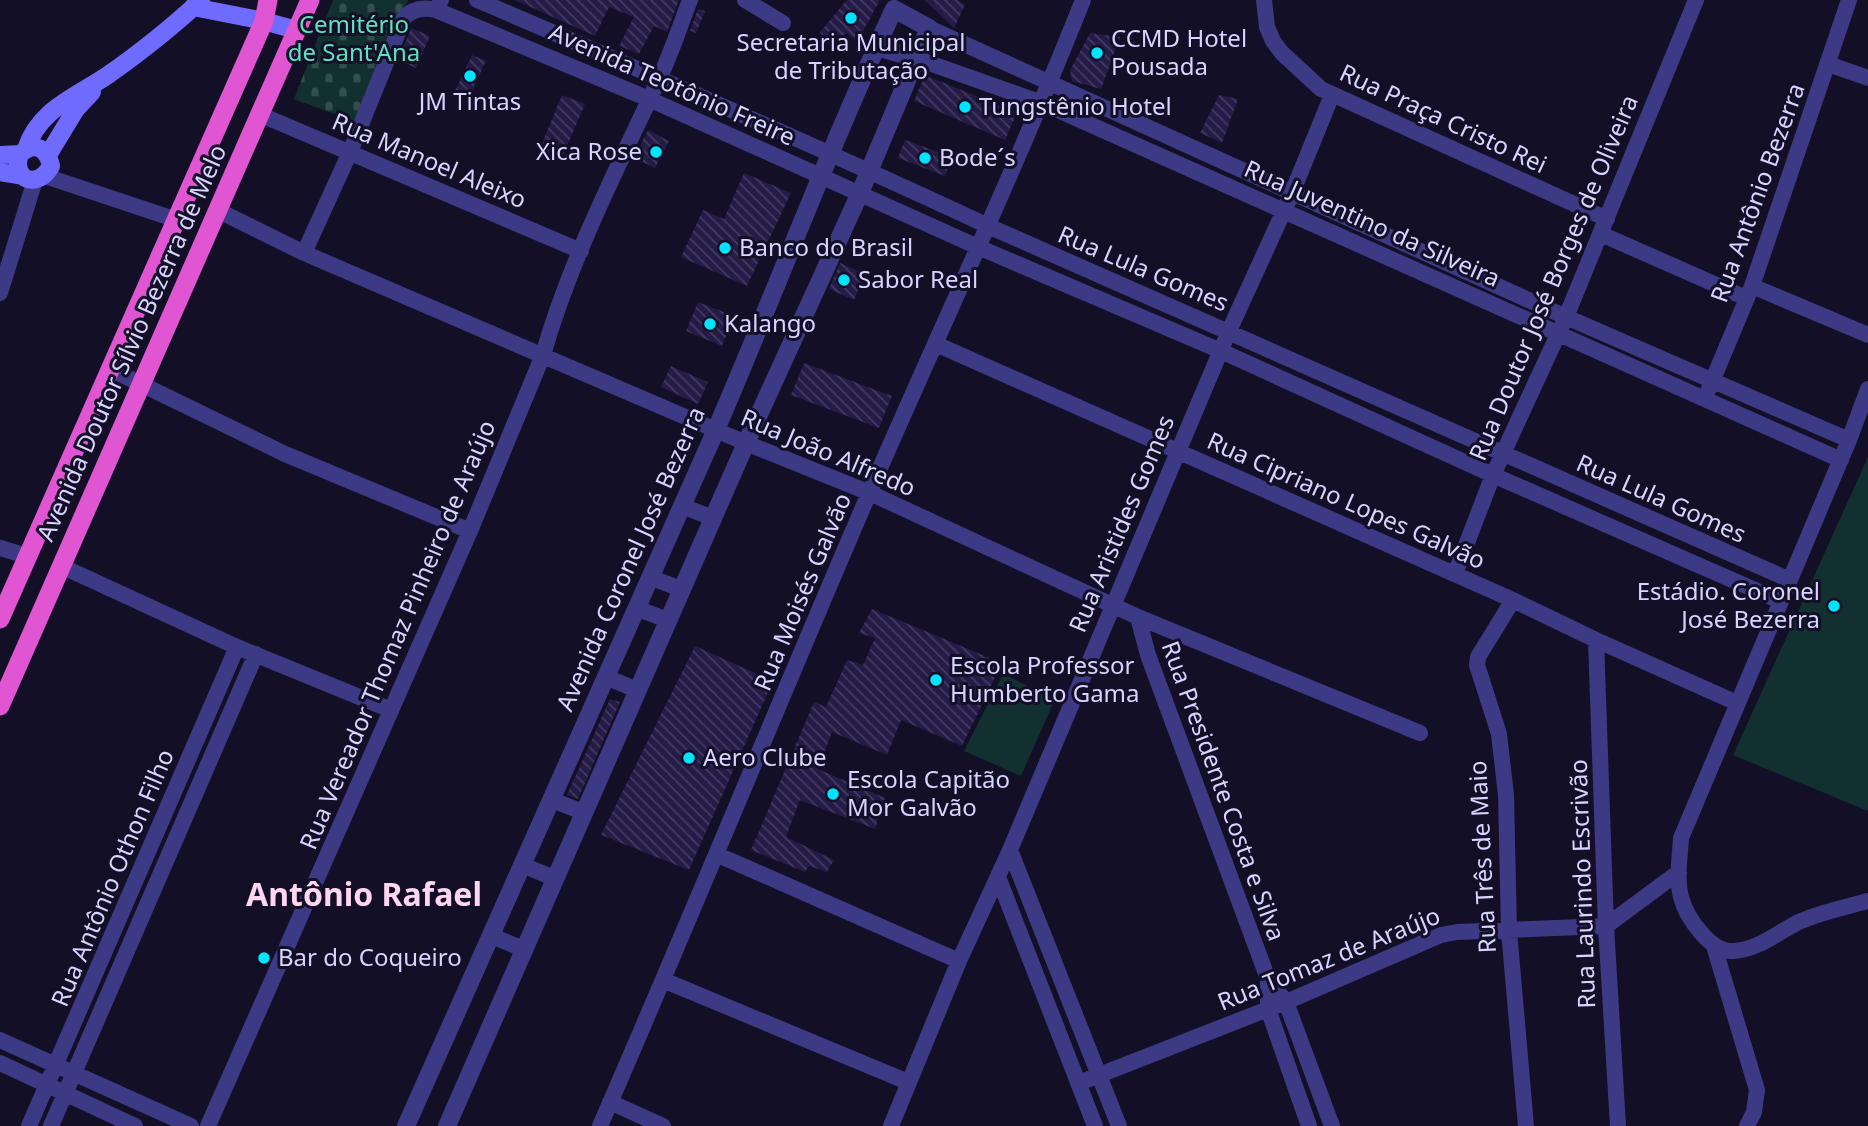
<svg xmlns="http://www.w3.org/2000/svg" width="1868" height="1126" font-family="'Noto Sans',sans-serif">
  <defs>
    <pattern id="cemetery-stones" width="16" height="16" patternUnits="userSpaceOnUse" patternTransform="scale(1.75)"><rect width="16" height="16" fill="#12302f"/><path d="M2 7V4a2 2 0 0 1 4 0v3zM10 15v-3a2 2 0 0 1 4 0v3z" fill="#344d4e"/></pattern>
    <pattern id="building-back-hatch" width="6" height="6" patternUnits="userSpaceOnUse" patternTransform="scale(1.75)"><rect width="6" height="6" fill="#241b47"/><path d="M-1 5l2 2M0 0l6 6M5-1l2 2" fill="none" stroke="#433b63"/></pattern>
  </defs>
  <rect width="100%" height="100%" fill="#130f26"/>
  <path fill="url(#cemetery-stones)" d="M 333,0 L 408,0 L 356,122 L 294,99 Z"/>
  <path fill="#12302f" d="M 1868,457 L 1868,811 L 1733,755 Z
    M 1003,674 L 1055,699 L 1021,776 L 964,751 Z"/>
  <path fill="url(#building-back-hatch)" d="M 515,0 L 679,0 L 667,32 L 654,26 L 639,54 L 619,46 L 634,17 L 609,7 L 595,36 Z
    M 847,0 L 880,0 L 857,42 L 847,33 L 831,49 L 820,32 Z
    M 925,0 L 958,0 L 965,5 L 954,28 Z
    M 698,9 L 705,11 L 696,33 L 690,31 Z
    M 411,28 L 430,36 L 416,68 L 398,60 Z
    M 1090,33 L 1120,37 L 1101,89 L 1072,81 L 1070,70 Z
    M 472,55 L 486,61 L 469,97 L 455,91 Z
    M 925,75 L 1017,113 L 1005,140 L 914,101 Z
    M 562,95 L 585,104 L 560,162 L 538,153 Z
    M 1219,95 L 1238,99 L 1222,143 L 1200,133 Z
    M 648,130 L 669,141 L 655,168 L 634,158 Z
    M 905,140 L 952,157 L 945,176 L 898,158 Z
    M 744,173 L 791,193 L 747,286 L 681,257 L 703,210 L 724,219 Z
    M 840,263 L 865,274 L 854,300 L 829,289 Z
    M 698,302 L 734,316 L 722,346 L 686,331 Z
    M 804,363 L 892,396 L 879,428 L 791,395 Z
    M 671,366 L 708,382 L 698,404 L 661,387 Z
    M 872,609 L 1002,663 L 962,746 L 901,720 L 887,755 L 832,732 L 818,769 L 885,798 L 875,829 L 800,800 L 786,837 L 834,860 L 827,872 L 809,866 L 805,872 L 751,850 L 814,702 L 826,707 L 847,660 L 863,665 L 875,638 L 859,633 Z
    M 695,646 L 773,681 L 689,870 L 601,835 Z
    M 610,699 L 620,702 L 578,799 L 567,795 Z"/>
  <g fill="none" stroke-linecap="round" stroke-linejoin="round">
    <path stroke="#3d3a85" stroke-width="16" d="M 441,0 L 436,10 L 649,99 L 978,247 L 1221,351 L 1493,475 L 1780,601
      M 477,0 C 648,73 819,147 988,226 L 1790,580
      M 745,0 L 783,23
      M 1264,0 L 1267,27 L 1273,41 L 1282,53 L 1321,89 L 1607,219
      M 929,28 L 1566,317 L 1849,440
      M 915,58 L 1042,103 L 1841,460
      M 1828,64 L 1868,78
      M 259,114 L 581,251
      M 45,176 L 177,220
      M 219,211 L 304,253 L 746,443 L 870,493 L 1138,617 L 1420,733
      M 1601,234 L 1746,298
      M 304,253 L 350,152 L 404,18 C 413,8 424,7 436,10
      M 1752,286 L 1868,335
      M 0,293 L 35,180
      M 936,344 L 1513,600 L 1596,640 L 1737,703
      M 110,369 L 285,454 L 470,531
      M 1709,389 L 1752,286 L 1849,0
      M 1868,389 L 1849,440 L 1681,838 C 1680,857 1676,878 1681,897 C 1686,917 1711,953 1733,951 C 1759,950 1779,931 1801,921 C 1822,912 1846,907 1868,901
      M 682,506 L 713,518
      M 0,548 L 27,556
      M 61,566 L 237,647 L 391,710
      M 1455,574 L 1493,475 L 1566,317 L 1696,0
      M 652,578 L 681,589
      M 1513,600 L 1478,657 L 1477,665 L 1499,734 L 1506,795 L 1509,931 L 1526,1126
      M 638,609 L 668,620
      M 1138,617 L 1148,655 L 1268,979 L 1286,1002 L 1332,1126
      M 1596,640 L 1606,926 L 1618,1126
      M 606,677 L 637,690
      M 552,800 L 583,812
      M 1010,850 L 1119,1126
      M 718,855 L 959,961
      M 522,865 L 554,878
      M 998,877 L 1095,1126
      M 492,936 L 523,949
      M 1714,946 L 1757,1090 L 1754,1112 L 1747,1126
      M 1268,979 L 1268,1009 L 1309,1126
      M 663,980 L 908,1082
      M 0,1040 L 191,1126
      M 0,1063 L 135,1126
      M 1079,1083 L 1286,1002 L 1441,935 L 1457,932 L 1606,926 L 1679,872
      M 610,1102 L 663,1126
      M 29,1126 L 237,647
      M 51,1126 L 256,654
      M 208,1126 L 470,531 L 543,355 C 570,260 617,169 659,79 C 671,54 680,26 690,0
      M 600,1126 C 692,915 779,702 870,491 C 941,328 1017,166 1083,0
      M 891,1126 L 959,961 L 1010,850 L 1229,331 L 1292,193 L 1332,95"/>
    <path stroke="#3d3a85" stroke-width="18" d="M 877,47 L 915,58
      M 406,1126 C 510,895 614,664 715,432 C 776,291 829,148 894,9
      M 447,1126 L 746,443 L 860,193 L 929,28 L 894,9"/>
    <path stroke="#6f6bff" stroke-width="18" d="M 193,7 L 264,21 L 296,30
      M 26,149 C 39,109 76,97 108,75 C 137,55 176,24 201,0
      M 0,155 L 20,154 C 35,141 47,148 51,166 C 37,191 11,179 20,154
      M 48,155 L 76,109 L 92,92
      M 0,172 L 23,176"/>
    <path stroke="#e055d1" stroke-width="19" d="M 0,619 L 264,21 L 268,0
      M 0,706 L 310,0"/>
  </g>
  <g fill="#00e5ff" stroke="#130f26" stroke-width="2.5">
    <circle cx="851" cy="18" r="7"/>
    <circle cx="1097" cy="53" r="7"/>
    <circle cx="470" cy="76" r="7"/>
    <circle cx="965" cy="107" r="7"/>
    <circle cx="656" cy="152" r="7"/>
    <circle cx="925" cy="158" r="7"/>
    <circle cx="725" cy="248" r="7"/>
    <circle cx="844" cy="280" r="7"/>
    <circle cx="710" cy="324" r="7"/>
    <circle cx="1834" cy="606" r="7"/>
    <circle cx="936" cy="680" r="7"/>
    <circle cx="689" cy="758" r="7"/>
    <circle cx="833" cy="794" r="7"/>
    <circle cx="264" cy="958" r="7"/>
  </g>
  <g text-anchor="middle" stroke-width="6" stroke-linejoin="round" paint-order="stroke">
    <g font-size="24" fill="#5fe0c0" stroke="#130f26">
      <text x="354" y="33">Cemitério<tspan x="354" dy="28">de Sant'Ana</tspan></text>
    </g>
    <g font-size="24" fill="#d9d4ff" stroke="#130f26" text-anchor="start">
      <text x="1111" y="47">CCMD Hotel<tspan x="1111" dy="28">Pousada</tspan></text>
      <text x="851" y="51" text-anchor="middle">Secretaria Municipal<tspan x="851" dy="28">de Tributação</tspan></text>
      <text x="470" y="110" text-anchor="middle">JM Tintas</text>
      <text x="979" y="115">Tungstênio Hotel</text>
      <text x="642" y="160" text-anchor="end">Xica Rose</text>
      <text x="939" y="166">Bode´s</text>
      <text x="739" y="256">Banco do Brasil</text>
      <text x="858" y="288">Sabor Real</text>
      <text x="724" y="332">Kalango</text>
      <text x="1820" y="600" text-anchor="end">Estádio. Coronel<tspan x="1820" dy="28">José Bezerra</tspan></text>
      <text x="950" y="674">Escola Professor<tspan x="950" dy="28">Humberto Gama</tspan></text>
      <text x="703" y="766">Aero Clube</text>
      <text x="847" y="788">Escola Capitão<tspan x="847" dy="28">Mor Galvão</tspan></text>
      <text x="278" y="966">Bar do Coqueiro</text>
    </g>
    <g font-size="24" fill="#d9d4ff" stroke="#130f26">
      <text transform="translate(672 85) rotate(24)" y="8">Avenida Teotônio Freire</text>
      <text transform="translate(1443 119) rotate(25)" y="8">Rua Praça Cristo Rei</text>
      <text transform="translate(429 161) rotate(23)" y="8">Rua Manoel Aleixo</text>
      <text transform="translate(1758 193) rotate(-70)" y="8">Rua Antônio Bezerra</text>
      <text transform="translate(1372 224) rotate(24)" y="8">Rua Juventino da Silveira</text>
      <text transform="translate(1143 269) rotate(23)" y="8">Rua Lula Gomes</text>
      <text transform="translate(1554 278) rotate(-67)" y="8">Rua Doutor José Borges de Oliveira</text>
      <text transform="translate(132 343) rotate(-66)" y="8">Avenida Doutor Sílvio Bezerra de Melo</text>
      <text transform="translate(828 453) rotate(23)" y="8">Rua João Alfredo</text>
      <text transform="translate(1661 499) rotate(24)" y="8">Rua Lula Gomes</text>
      <text transform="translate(1346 501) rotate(24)" y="8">Rua Cipriano Lopes Galvão</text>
      <text transform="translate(1122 524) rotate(-67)" y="8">Rua Aristides Gomes</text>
      <text transform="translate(631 559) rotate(-66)" y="8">Avenida Coronel José Bezerra</text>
      <text transform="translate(803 592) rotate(-67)" y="8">Rua Moisés Galvão</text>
      <text transform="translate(398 635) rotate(-67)" y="8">Rua Vereador Thomaz Pinheiro de Araújo</text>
      <text transform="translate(1223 791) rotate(70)" y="8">Rua Presidente Costa e Silva</text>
      <text transform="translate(1483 857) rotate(-93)" y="8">Rua Três de Maio</text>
      <text transform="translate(113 878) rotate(-67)" y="8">Rua Antônio Othon Filho</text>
      <text transform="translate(1583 884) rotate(-92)" y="8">Rua Laurindo Escrivão</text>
      <text transform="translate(1329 959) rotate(-22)" y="8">Rua Tomaz de Araújo</text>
    </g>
    <g font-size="32" font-weight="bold" fill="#ffd6f0" stroke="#130f26">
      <text x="364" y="906">Antônio Rafael</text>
    </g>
  </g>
</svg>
